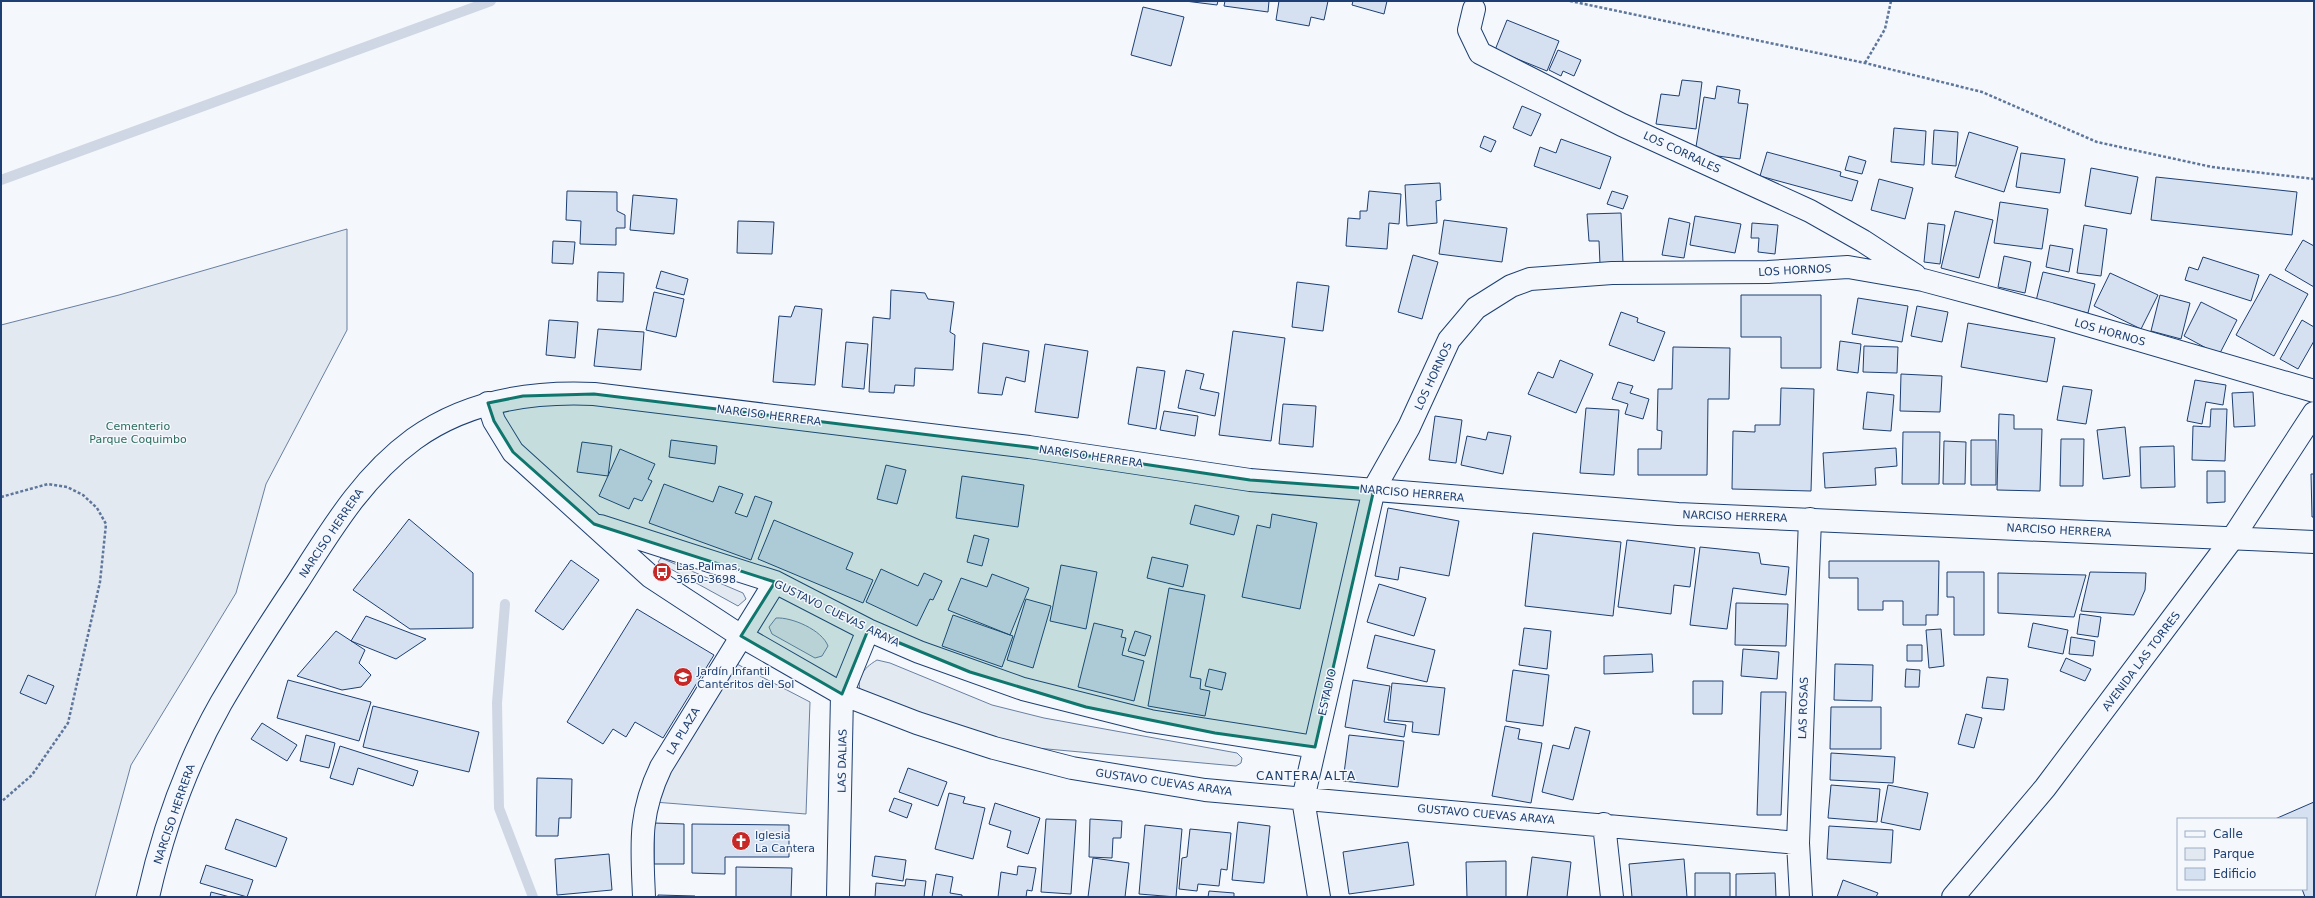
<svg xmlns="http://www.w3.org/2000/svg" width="2315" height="898" font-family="'DejaVu Sans',sans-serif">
  <rect width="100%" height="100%" fill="#f4f7fb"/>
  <path fill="#e3e9f0" stroke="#687fa3" d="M 347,229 L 347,330 L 266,484 L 236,593 L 131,765 L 95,897 L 1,897 L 1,325 L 119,295 Z
    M 661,558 L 743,593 L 746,599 L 738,606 L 658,562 Z
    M 776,618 C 792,617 822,630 828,646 L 822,656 L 815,658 L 772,634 L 769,627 Z
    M 877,660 L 890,663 L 992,705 L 1044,718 L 1237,753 L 1242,758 L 1241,763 L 1236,766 L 1025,747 L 862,696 C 855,679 862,669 877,660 Z
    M 735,663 L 810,702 L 806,814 L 654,802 L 676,759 Z"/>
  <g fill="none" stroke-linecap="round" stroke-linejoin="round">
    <path stroke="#cfd7e4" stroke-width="10" d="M 1,180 L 491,1
      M 505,604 L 497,703 L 499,808 L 533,897"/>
  </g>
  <path fill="#d5e0f0" stroke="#1d3f73" d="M 1185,1 L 1218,1 L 1217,5 Z
    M 1225,1 L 1269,1 L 1268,12 L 1224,6 Z
    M 1279,1 L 1328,1 L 1324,20 L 1311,17 L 1309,26 L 1276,20 Z
    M 1353,1 L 1387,1 L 1384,14 L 1352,5 Z
    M 1143,7 L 1184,17 L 1171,66 L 1131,55 Z
    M 1507,20 L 1559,41 L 1547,71 L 1495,50 Z
    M 1558,50 L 1581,60 L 1574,76 L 1563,71 L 1561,76 L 1549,70 Z
    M 1682,80 L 1702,82 L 1696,129 L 1656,124 L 1661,94 L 1679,96 Z
    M 1717,86 L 1740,90 L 1738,103 L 1748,104 L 1740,159 L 1695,153 L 1704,97 L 1715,99 Z
    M 1522,106 L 1541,114 L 1531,136 L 1513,128 Z
    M 1894,128 L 1926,131 L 1924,165 L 1891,162 Z
    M 1934,130 L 1958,132 L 1956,166 L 1932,164 Z
    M 1969,132 L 2018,147 L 2004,192 L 1955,177 Z
    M 1484,136 L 1496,141 L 1491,152 L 1480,147 Z
    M 1561,139 L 1611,157 L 1600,189 L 1534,166 L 1540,147 L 1556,153 Z
    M 1767,152 L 1841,172 L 1840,176 L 1858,181 L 1852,201 L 1760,176 Z
    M 2021,153 L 2065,159 L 2060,193 L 2016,187 Z
    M 1849,156 L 1866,161 L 1862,174 L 1845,170 Z
    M 2091,168 L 2138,177 L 2131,214 L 2085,206 Z
    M 2156,177 L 2297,192 L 2292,235 L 2151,220 Z
    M 1879,179 L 1913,188 L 1905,219 L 1871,210 Z
    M 1440,183 L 1441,200 L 1436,201 L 1437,223 L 1407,226 L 1405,185 Z
    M 567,191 L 617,192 L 617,211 L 625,215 L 625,228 L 616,228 L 616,245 L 580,244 L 581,221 L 566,220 Z
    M 1369,191 L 1401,194 L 1399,224 L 1389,223 L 1387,249 L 1346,246 L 1348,218 L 1360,219 L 1360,211 L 1367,211 Z
    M 1612,191 L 1628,196 L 1623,209 L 1607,204 Z
    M 633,195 L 677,199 L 674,234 L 630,230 Z
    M 2000,202 L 2048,209 L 2042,249 L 1994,243 Z
    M 1955,211 L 1993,220 L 1979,278 L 1941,268 Z
    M 1621,213 L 1623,263 L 1600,264 L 1599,241 L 1589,241 L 1587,214 Z
    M 1695,216 L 1741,224 L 1735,253 L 1690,245 Z
    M 1669,218 L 1690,223 L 1684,258 L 1662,255 Z
    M 1444,220 L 1507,228 L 1502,262 L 1439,254 Z
    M 738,221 L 774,222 L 772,254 L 737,253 Z
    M 1752,223 L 1778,225 L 1775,254 L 1758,252 L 1759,238 L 1751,238 Z
    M 1928,223 L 1945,225 L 1940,264 L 1924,262 Z
    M 2084,225 L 2107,229 L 2101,276 L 2077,273 Z
    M 2303,240 L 2314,246 L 2314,287 L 2285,270 Z
    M 553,241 L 575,242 L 573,264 L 552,263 Z
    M 2050,245 L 2073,249 L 2069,272 L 2046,267 Z
    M 1413,255 L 1438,262 L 1422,319 L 1398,312 Z
    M 2004,256 L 2031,262 L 2025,293 L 1998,287 Z
    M 2203,257 L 2259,275 L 2251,301 L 2185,280 L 2189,267 L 2198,270 Z
    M 661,271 L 688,279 L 684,295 L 656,288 Z
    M 598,272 L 624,273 L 623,302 L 597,301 Z
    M 2043,272 L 2095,284 L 2088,313 L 2036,301 Z
    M 2110,273 L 2158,295 L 2141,329 L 2094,306 Z
    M 2270,274 L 2308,294 L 2274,356 L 2236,335 Z
    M 1297,282 L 1329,286 L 1323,331 L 1292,327 Z
    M 891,290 L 925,293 L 928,299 L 954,302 L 950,332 L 955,335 L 953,370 L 915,368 L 914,386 L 895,385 L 894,393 L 869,392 L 873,317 L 890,319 Z
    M 654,292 L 684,299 L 676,337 L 646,330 Z
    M 1741,295 L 1821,295 L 1821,368 L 1781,368 L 1781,337 L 1741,337 Z
    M 2160,295 L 2190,303 L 2181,339 L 2151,331 Z
    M 1858,298 L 1908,306 L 1902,342 L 1852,334 Z
    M 2201,302 L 2237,320 L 2219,355 L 2184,336 Z
    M 795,306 L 822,309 L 815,385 L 773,382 L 779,316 L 791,317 Z
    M 1917,306 L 1948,312 L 1942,342 L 1911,336 Z
    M 1621,312 L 1638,318 L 1637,322 L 1665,332 L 1654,361 L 1609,345 Z
    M 549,320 L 578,322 L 575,358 L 546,355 Z
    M 2302,320 L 2314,327 L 2314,341 L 2298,369 L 2280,359 Z
    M 1968,323 L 2055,338 L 2047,382 L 1961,367 Z
    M 598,329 L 644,332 L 641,370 L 594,366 Z
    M 1233,331 L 1285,338 L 1271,441 L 1219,435 Z
    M 1840,341 L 1861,344 L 1858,373 L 1837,370 Z
    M 846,342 L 868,344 L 864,389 L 842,387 Z
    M 983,343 L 1029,351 L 1025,382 L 1006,377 L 1002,395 L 978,393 Z
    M 1045,344 L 1088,351 L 1078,418 L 1035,412 Z
    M 1864,346 L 1898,347 L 1897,373 L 1863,372 Z
    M 1673,347 L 1730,348 L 1729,399 L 1708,399 L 1707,475 L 1638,475 L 1638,449 L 1661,449 L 1662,431 L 1657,430 L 1658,389 L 1672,389 Z
    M 1560,360 L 1593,374 L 1576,413 L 1528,394 L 1538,372 L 1553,378 Z
    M 1137,367 L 1165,371 L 1156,429 L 1128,424 Z
    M 1186,370 L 1204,374 L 1200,389 L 1219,393 L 1215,416 L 1178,408 Z
    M 1901,374 L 1942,376 L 1940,412 L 1900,411 Z
    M 2195,380 L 2226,385 L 2223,405 L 2206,402 L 2202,424 L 2187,421 Z
    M 1618,382 L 1633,386 L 1630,393 L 1649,399 L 1643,419 L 1625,414 L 1628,404 L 1612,399 Z
    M 2063,386 L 2092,390 L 2086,424 L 2057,420 Z
    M 1781,388 L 1814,389 L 1811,491 L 1732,489 L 1733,431 L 1755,432 L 1755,425 L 1780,425 Z
    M 1867,392 L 1894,395 L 1891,431 L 1863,429 Z
    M 2253,392 L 2255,426 L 2234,427 L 2232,393 Z
    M 1283,404 L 1316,406 L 1313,447 L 1279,444 Z
    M 1586,408 L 1619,410 L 1614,475 L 1580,473 Z
    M 2211,409 L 2227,409 L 2225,461 L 2192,460 L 2193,426 L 2210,427 Z
    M 1164,411 L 1198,416 L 1195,436 L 1160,430 Z
    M 1999,414 L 2014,415 L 2014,429 L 2042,429 L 2040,491 L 1997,490 Z
    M 1435,416 L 1462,420 L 1456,463 L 1429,460 Z
    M 2125,427 L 2130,476 L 2103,479 L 2097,430 Z
    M 1488,432 L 1511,436 L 1503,474 L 1461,465 L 1467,436 L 1486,440 Z
    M 1903,432 L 1940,432 L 1939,484 L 1902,484 Z
    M 2061,439 L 2084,439 L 2083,486 L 2060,486 Z
    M 671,440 L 717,446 L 715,464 L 669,457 Z
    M 1971,440 L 1996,440 L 1996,485 L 1971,485 Z
    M 1944,441 L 1966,442 L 1965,484 L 1943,484 Z
    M 582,442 L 612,446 L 608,476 L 577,472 Z
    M 2174,446 L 2175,487 L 2141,488 L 2140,447 Z
    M 1896,448 L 1897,466 L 1875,468 L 1876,485 L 1825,488 L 1823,453 Z
    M 620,449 L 655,464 L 648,479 L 652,481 L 642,501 L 634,498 L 629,509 L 599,496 Z
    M 886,465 L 906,470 L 897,504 L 877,499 Z
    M 2207,471 L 2225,471 L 2225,502 L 2207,503 Z
    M 2311,474 L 2314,474 L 2314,517 L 2312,517 Z
    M 962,476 L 1024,485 L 1018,527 L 956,518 Z
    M 664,484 L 713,502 L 719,486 L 743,494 L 735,513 L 747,517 L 755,496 L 772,502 L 751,560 L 649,523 Z
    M 1195,505 L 1239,516 L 1234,535 L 1190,524 Z
    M 1388,508 L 1459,521 L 1449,576 L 1400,567 L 1398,580 L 1375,576 Z
    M 1272,514 L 1317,523 L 1300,609 L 1242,597 L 1257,525 L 1270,528 Z
    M 409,519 L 473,573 L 473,628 L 410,629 L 353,590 Z
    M 774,520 L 853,553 L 846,569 L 873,580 L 863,603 L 758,559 Z
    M 1533,533 L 1621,542 L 1613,616 L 1525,606 Z
    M 974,535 L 989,539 L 982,566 L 967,562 Z
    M 1627,540 L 1695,548 L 1690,587 L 1674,585 L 1671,614 L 1618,607 Z
    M 1700,547 L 1759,553 L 1761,564 L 1789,567 L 1786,595 L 1733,588 L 1727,629 L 1690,625 Z
    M 1152,557 L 1188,565 L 1183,587 L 1147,578 Z
    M 571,560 L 599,580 L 563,630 L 535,611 Z
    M 1829,561 L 1939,561 L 1938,615 L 1926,615 L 1926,625 L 1903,625 L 1903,601 L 1883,601 L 1883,610 L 1858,610 L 1858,578 L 1829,578 Z
    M 1061,565 L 1097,572 L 1086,629 L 1050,621 Z
    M 881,569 L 918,586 L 924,573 L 942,581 L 933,600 L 930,599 L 917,626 L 866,602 Z
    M 1947,572 L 1984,572 L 1984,635 L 1954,635 L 1954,597 L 1947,597 Z
    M 2090,572 L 2146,573 L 2145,590 L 2134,615 L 2081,611 Z
    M 1998,573 L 2086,575 L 2074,617 L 1998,613 Z
    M 992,574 L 1029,588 L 1010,635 L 948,610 L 961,578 L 987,587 Z
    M 1379,584 L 1426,598 L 1414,636 L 1367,622 Z
    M 1169,588 L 1205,595 L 1190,677 L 1201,679 L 1200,689 L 1210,691 L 1205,716 L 1148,706 Z
    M 1026,599 L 1051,606 L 1033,668 L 1007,660 Z
    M 1736,603 L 1788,604 L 1786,646 L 1735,645 Z
    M 637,609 L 714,655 L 663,738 L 635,722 L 626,737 L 613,729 L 603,744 L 567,722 Z
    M 2080,614 L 2101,617 L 2098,637 L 2077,634 Z
    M 953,615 L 1013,636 L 1002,667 L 942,646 Z
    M 366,616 L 426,639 L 396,659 L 351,641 Z
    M 1094,623 L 1123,630 L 1121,637 L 1126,638 L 1122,655 L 1144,661 L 1134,701 L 1078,687 Z
    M 2033,623 L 2068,630 L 2063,654 L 2028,647 Z
    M 1524,628 L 1551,631 L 1547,669 L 1519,665 Z
    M 1941,629 L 1944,666 L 1929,668 L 1926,630 Z
    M 336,631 L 365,650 L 359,663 L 371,675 L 361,687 L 342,690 L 297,676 Z
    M 1135,631 L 1151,636 L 1145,656 L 1128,651 Z
    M 1375,635 L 1435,650 L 1427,682 L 1367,668 Z
    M 2071,637 L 2095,641 L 2093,656 L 2069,654 Z
    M 1907,645 L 1922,645 L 1922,661 L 1907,661 Z
    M 1743,649 L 1779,652 L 1777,679 L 1741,676 Z
    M 1652,654 L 1653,672 L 1604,674 L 1604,656 Z
    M 2066,658 L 2091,669 L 2085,681 L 2060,671 Z
    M 1835,664 L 1873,665 L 1872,701 L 1834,700 Z
    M 1209,669 L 1226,673 L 1222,690 L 1205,686 Z
    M 1906,669 L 1920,670 L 1919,687 L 1905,687 Z
    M 1513,670 L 1549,675 L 1543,726 L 1506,721 Z
    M 28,675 L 54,686 L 46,704 L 20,693 Z
    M 1987,677 L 2008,679 L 2004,710 L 1982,708 Z
    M 288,680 L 371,702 L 359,741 L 277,718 Z
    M 1353,680 L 1390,686 L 1384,722 L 1406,725 L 1404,737 L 1345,727 Z
    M 1693,681 L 1723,681 L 1722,714 L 1693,714 Z
    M 1392,683 L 1445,688 L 1439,735 L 1412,732 L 1413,722 L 1388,720 Z
    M 1761,692 L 1786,692 L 1781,815 L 1757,815 Z
    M 373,706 L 479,732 L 469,772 L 363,747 Z
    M 1831,707 L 1881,707 L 1881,749 L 1830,749 Z
    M 1966,714 L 1982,718 L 1974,748 L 1958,744 Z
    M 262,723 L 297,745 L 287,761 L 251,739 Z
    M 1505,726 L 1520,729 L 1518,739 L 1542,743 L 1531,803 L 1492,796 Z
    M 1575,727 L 1590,731 L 1573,800 L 1542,792 L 1553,745 L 1569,749 Z
    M 306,735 L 335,743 L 329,768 L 300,761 Z
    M 1349,735 L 1404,741 L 1398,787 L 1343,781 Z
    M 340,746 L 418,771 L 413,786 L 358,768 L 353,785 L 330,778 Z
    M 1831,753 L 1895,757 L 1893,783 L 1830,780 Z
    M 908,768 L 947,782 L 938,806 L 899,792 Z
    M 537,778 L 572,779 L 571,818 L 559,818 L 558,836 L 536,836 Z
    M 1831,785 L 1880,789 L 1877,822 L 1828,818 Z
    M 1888,785 L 1928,793 L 1920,830 L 1881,822 Z
    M 949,793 L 965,797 L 963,803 L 985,808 L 973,859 L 935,849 Z
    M 894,798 L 912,804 L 907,818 L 889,811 Z
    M 2314,802 L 2314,897 L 2305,897 L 2302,889 L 2306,889 L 2306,819 L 2275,819 Z
    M 995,803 L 1040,818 L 1028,854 L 1007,847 L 1011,831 L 989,824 Z
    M 236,819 L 287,838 L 276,867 L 225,849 Z
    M 1046,819 L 1076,820 L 1071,894 L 1041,892 Z
    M 1090,819 L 1122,821 L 1121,838 L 1113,838 L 1112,858 L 1089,857 Z
    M 1238,822 L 1270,826 L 1264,883 L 1232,880 Z
    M 654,823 L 684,824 L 684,864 L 654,864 Z
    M 692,824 L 789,825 L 789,857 L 725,857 L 725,874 L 692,873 Z
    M 1145,825 L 1182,829 L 1176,897 L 1139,894 Z
    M 1829,826 L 1893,830 L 1891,863 L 1827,859 Z
    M 1190,829 L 1231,833 L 1227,870 L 1221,869 L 1219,886 L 1198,884 L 1197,891 L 1179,889 L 1182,858 L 1187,857 Z
    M 1408,842 L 1414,885 L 1349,894 L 1343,852 Z
    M 609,854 L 612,890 L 557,895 L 555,859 Z
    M 875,856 L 906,860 L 903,881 L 872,876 Z
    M 1532,857 L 1571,862 L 1567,897 L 1527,897 Z
    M 1093,858 L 1129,863 L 1125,897 L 1088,897 Z
    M 1684,859 L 1687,897 L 1632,897 L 1629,864 Z
    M 1506,861 L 1506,897 L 1467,897 L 1466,862 Z
    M 206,865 L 253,880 L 247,897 L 200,883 Z
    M 1018,866 L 1036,868 L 1032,891 L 1027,890 L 1026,897 L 998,897 L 1001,872 L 1017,875 Z
    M 736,867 L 792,868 L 791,897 L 736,897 Z
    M 1695,873 L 1730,873 L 1730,897 L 1695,897 Z
    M 1775,873 L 1776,897 L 1736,897 L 1736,874 Z
    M 936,874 L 953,877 L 950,893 L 962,895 L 962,897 L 932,897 Z
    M 906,879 L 926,881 L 924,897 L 875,897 L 876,883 L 905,886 Z
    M 1843,880 L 1878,893 L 1876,897 L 1837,897 Z
    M 1209,891 L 1234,893 L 1234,897 L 1208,897 Z
    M 211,892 L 230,897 L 210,897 Z
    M 658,895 L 695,896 L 695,897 L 658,897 Z"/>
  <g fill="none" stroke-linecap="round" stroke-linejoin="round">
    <g stroke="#1d3f73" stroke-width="24">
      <path id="street" d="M 1474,9 L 1469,30 L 1480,53 L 1622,125 L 1810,211 L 1863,241 L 1915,275
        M 488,403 L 494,421 L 513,452 L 651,577 L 741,636 L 842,694 L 917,723 L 994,748 L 1072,768 L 1205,790 L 1798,843
        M 600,526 L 775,582 L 868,630 L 919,652 L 1023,689 L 1150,721 L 1315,747
        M 1604,824 L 1612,897
        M 644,897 C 642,846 638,815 661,767 L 775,582
        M 838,897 L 842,694 L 868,630
        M 1319,897 L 1303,799 L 1374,489 L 1409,427 L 1449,340 L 1476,308 L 1511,286 L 1530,279 L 1612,273 L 1768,272 L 1848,267 L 1923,280 L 2050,314 L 2314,391
        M 1801,897 L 1798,843 L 1810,519
        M 1953,897 L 2045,788 L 2232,539 L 2314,413"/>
    </g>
    <g stroke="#1d3f73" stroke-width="24">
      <path id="secondary" d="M 148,897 C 163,830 187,763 221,703 C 245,662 271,622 297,583 C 331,530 362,477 414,439 C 467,401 530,391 594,394 L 1029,447 L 1250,480 L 1678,514 L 2314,542"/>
    </g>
    <path stroke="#5e769c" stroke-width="2.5" stroke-dasharray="3 2" stroke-linecap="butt" d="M 1570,1 L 1865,63 L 1982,92 L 2097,142 L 2212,167 L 2314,179
      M 1865,63 L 1885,29 L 1891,1
      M 1,497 L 48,484 L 67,487 L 83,495 L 97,508 L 106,524 L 100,582 L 68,723 L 32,775 L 1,802"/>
    <use href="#street" stroke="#f4f7fb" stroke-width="22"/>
    <use href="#secondary" stroke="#f4f7fb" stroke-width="22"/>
  </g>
  <path fill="#0f766e" fill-opacity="0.2" stroke="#0f766e" stroke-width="3" stroke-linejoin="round" d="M 594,394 L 1029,447 L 1250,480 L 1374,489 L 1315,747 L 1215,733 L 1086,707 L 970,672 L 868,630 L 842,694 L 741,636 L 775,582 L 594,524 L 513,452 L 494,421 L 488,403 L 523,396 Z"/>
  <defs>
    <g id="bus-disc" transform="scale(1)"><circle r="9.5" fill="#c62828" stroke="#f4f7fb"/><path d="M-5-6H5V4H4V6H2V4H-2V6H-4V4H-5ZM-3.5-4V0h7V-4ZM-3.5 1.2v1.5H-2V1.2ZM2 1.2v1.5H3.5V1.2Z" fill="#fff"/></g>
    <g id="school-disc" transform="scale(1)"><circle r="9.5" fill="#c62828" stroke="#f4f7fb"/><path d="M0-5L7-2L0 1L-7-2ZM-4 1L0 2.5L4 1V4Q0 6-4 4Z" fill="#fff"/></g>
    <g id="church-disc" transform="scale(1)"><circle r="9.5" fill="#c62828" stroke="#f4f7fb"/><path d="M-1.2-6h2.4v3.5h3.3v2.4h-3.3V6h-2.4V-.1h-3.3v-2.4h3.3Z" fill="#fff"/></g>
  </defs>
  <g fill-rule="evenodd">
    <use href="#bus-disc" x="662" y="572"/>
    <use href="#school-disc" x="683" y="677"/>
    <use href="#church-disc" x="741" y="841"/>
  </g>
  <g text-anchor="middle" stroke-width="3" stroke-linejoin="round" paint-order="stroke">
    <g font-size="11" fill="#1d3f73" stroke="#f4f7fb">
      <text transform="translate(1682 152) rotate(25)" y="4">LOS CORRALES</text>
      <text transform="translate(1795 270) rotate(-3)" y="4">LOS HORNOS</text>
      <text transform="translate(2110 332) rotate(16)" y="4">LOS HORNOS</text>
      <text transform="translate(1433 376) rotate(-65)" y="4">LOS HORNOS</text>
      <text transform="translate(769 415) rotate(7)" y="4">NARCISO HERRERA</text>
      <text transform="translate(1091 456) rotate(8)" y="4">NARCISO HERRERA</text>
      <text transform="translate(1412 493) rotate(5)" y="4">NARCISO HERRERA</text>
      <text transform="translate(1735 516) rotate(2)" y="4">NARCISO HERRERA</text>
      <text transform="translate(2059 530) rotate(3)" y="4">NARCISO HERRERA</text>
      <text transform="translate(331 533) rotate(-56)" y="4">NARCISO HERRERA</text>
      <text transform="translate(837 613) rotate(26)" y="4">GUSTAVO CUEVAS ARAYA</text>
      <text transform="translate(2141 661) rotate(-53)" y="4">AVENIDA LAS TORRES</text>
      <text transform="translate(1327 692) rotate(-77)" y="4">ESTADIO</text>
      <text transform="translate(1803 708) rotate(-88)" y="4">LAS ROSAS</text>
      <text transform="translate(683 731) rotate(-59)" y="4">LA PLAZA</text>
      <text transform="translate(842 761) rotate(-89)" y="4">LAS DALIAS</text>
      <text transform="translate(1164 782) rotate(8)" y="4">GUSTAVO CUEVAS ARAYA</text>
      <text transform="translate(174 814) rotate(-71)" y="4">NARCISO HERRERA</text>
      <text transform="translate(1486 814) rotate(5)" y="4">GUSTAVO CUEVAS ARAYA</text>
    </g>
    <g font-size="11" fill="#2c6c60" stroke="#f4f7fb">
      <text x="138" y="430">Cementerio<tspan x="138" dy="13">Parque Coquimbo</tspan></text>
    </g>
    <g font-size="11" fill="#1d3f73" stroke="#f4f7fb" text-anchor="start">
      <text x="676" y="570">Las Palmas,<tspan x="676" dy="13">3650-3698</tspan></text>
      <text x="697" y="675">Jardín Infantil<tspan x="697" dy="13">Canteritos del Sol</tspan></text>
      <text x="755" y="839">Iglesia<tspan x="755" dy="13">La Cantera</tspan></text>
    </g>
    <g font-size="12" letter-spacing="1" fill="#1d3f73" stroke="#f4f7fb">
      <text x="1306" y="780">CANTERA ALTA</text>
    </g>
  </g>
  <rect width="2315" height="898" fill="none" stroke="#1d3f73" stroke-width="4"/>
  <rect x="2177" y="818" width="130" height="72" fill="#f4f7fb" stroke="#9eadc5"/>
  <rect x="2185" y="831" width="20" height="6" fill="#f4f7fb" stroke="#9eadc5"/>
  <text x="2213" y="838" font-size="12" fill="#1d3f73">Calle</text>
  <rect x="2185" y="848" width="20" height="12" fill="#e3e9f0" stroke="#9eadc5"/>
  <text x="2213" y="858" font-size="12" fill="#1d3f73">Parque</text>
  <rect x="2185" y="868" width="20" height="12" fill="#d5e0f0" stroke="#9eadc5"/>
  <text x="2213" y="878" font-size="12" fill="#1d3f73">Edificio</text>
</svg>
